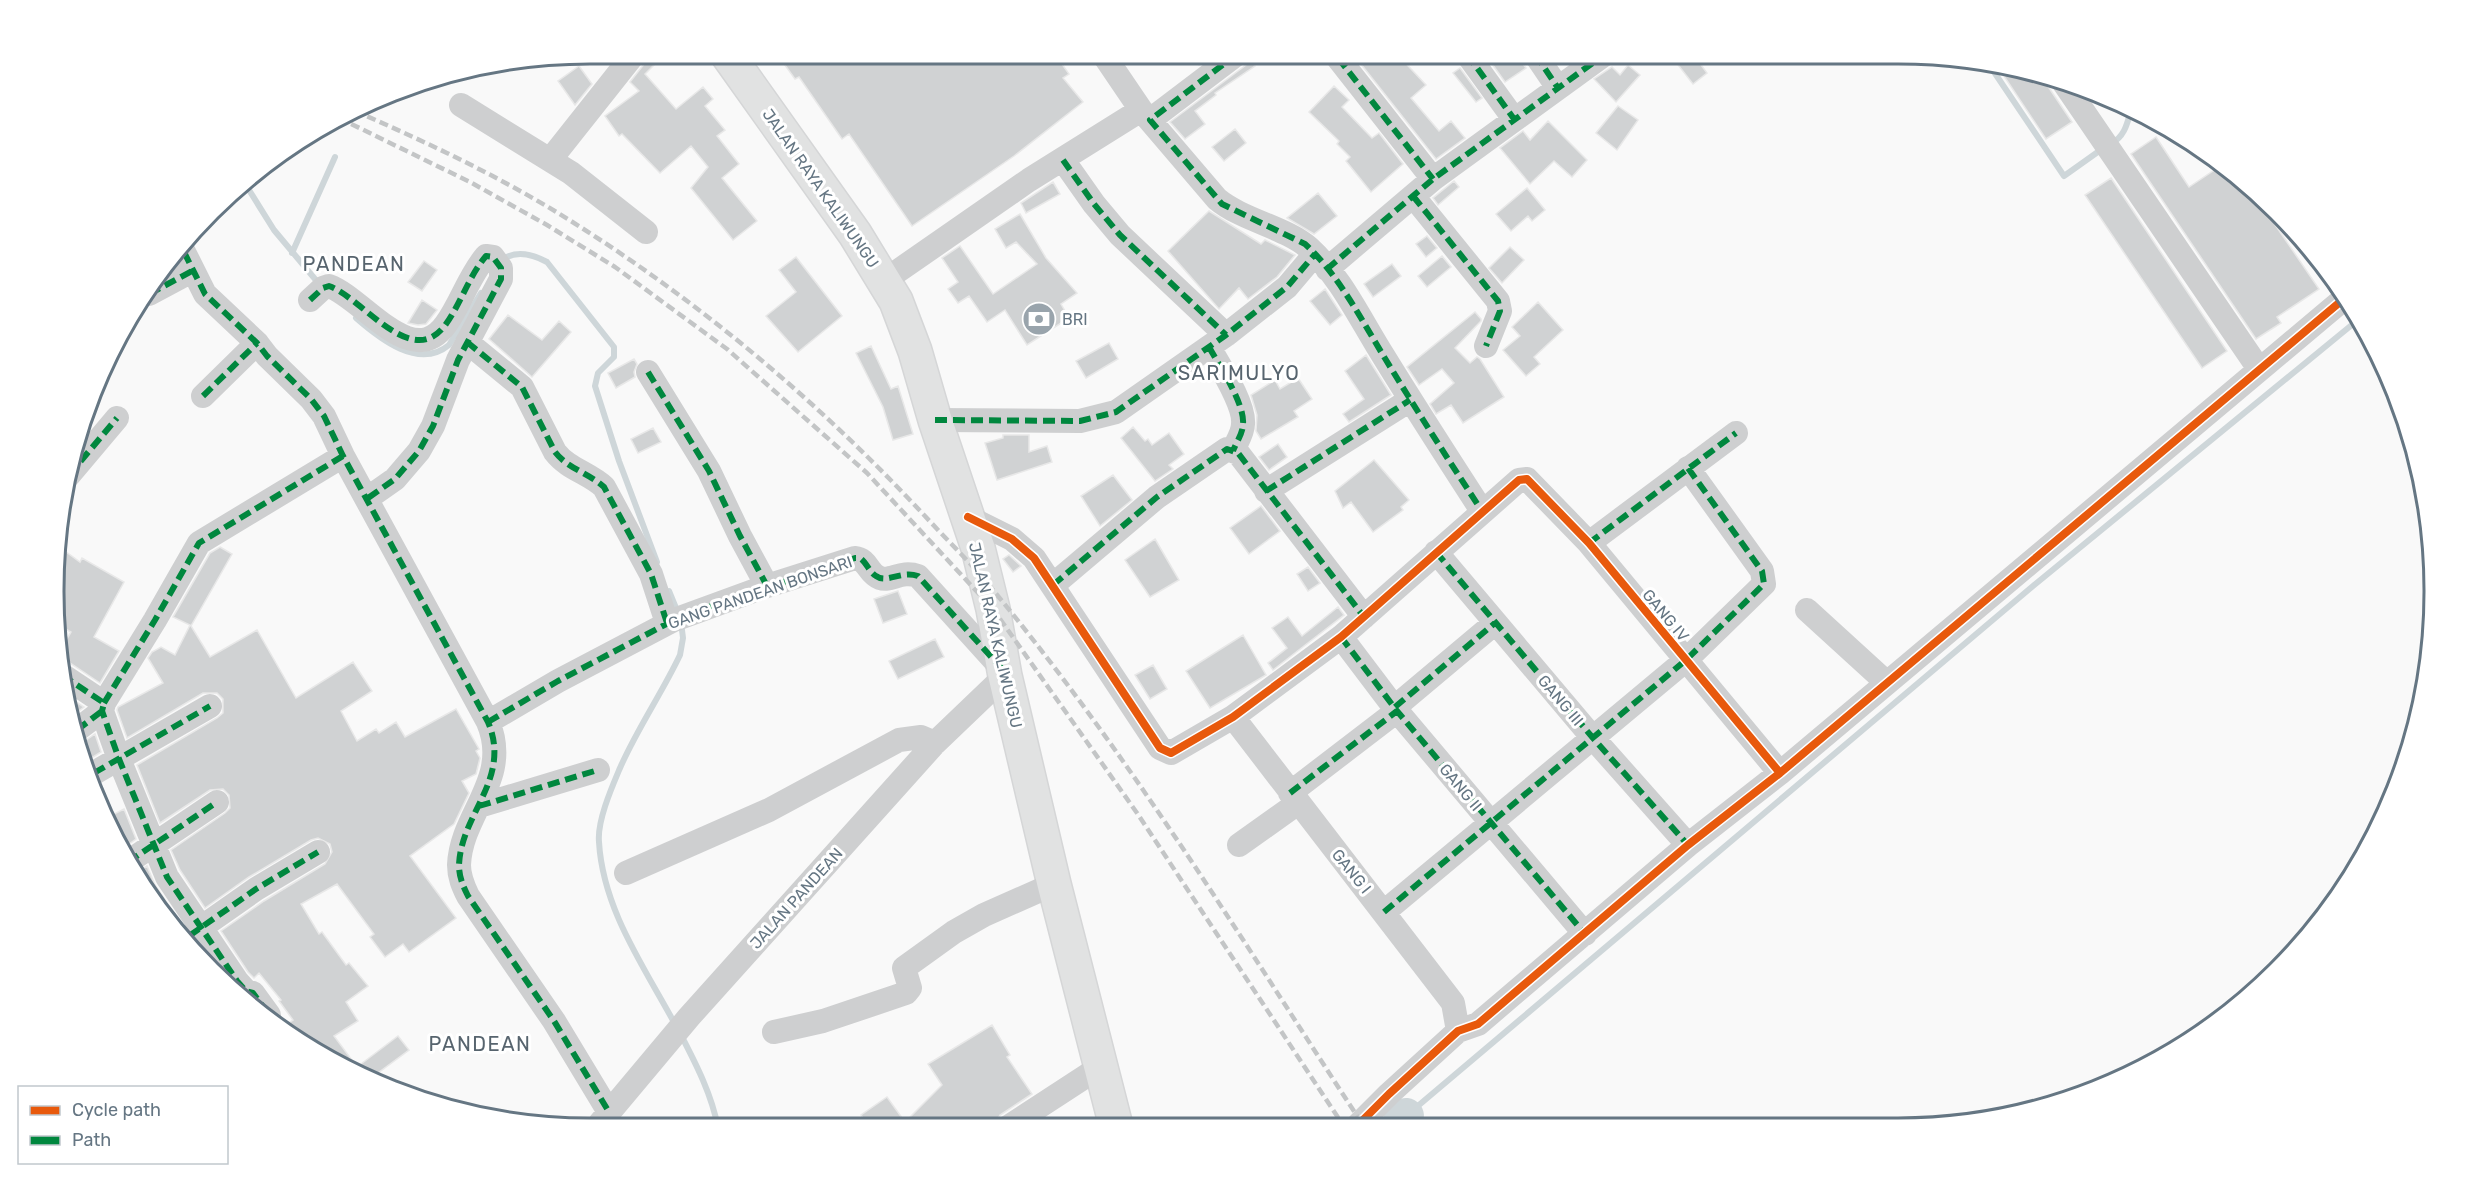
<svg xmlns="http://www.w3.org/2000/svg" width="2489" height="1182" font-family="Rubik,sans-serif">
  <rect width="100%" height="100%" fill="#f9f9f9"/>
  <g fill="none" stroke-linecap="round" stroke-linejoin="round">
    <path stroke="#ced6d9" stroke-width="6" d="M 1988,63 L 2064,176 L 2102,149
      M 2111,144 C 2125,136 2127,124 2131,110
      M 244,182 L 274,230 L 320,285
      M 292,253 L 335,157
      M 503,259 C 517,250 534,255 547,262 L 614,347 L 614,357 L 598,373 L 595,386 L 619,461 L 657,562
      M 356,318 C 380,339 419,370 449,345 L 481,293
      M 669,591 L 678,613
      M 676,1026 C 645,968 603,910 599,842 C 597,821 612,787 620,768 C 637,729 662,693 680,655 L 683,638 L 681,622
      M 681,1035 C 696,1064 712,1095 718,1128
      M 1412,1125 L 1406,1116 L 2033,586 L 2359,319"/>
    <path stroke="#ced6d9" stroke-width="36" d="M 1401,1120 L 1406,1116"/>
  </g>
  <path fill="#d0d2d3" stroke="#e8e8e8" stroke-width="1.5" d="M 648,54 L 665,54 L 645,74 L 676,109 L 703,87 L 713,99 L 705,106 L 725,130 L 717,136 L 739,164 L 722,178 L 757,221 L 733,240 L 691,188 L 708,167 L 691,146 L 660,173 L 622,134 L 619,136 L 605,116 L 639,91 L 630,82 L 645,63 Z
    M 777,54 L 1055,54 L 1069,74 L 1063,78 L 1083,102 L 1014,156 L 912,226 L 849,134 L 842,139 L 799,77 L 795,79 Z
    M 1190,54 L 1210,54 L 1211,55 L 1199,65 Z
    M 1353,54 L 1397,54 L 1426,85 L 1411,98 L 1439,131 L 1451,121 L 1465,138 L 1436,159 Z
    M 1485,54 L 1516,54 L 1526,68 L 1505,82 Z
    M 1685,54 L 1693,54 L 1707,73 L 1693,84 L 1675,61 Z
    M 1250,59 L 1255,66 L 1215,93 L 1216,95 L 1195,111 L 1205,124 L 1185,139 L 1170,122 L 1246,65 Z
    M 1996,64 L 2041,76 L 2072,122 L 2046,139 Z
    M 1628,65 L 1640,75 L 1616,102 L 1594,79 L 1612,67 L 1620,75 Z
    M 579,66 L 592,84 L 575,105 L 558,81 Z
    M 1460,68 L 1482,98 L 1476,102 L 1453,73 Z
    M 1334,86 L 1349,100 L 1342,107 L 1372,138 L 1379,133 L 1403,164 L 1371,192 L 1346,161 L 1350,157 L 1337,144 L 1339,141 L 1309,112 Z
    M 1618,106 L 1638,120 L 1617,150 L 1596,133 Z
    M 1548,121 L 1587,160 L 1572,177 L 1554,161 L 1530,184 L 1500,148 L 1523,131 L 1530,140 Z
    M 1235,129 L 1246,143 L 1224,161 L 1212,147 Z
    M 2156,137 L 2189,187 L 2222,165 L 2252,191 L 2319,289 L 2277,317 L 2281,323 L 2256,339 L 2131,154 Z
    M 2111,178 L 2227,351 L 2202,368 L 2085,195 Z
    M 1454,181 L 1459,187 L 1438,205 L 1433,198 Z
    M 1053,182 L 1060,194 L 1026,213 L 1021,203 Z
    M 1527,188 L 1545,210 L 1532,221 L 1528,216 L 1511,231 L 1496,214 Z
    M 1318,193 L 1337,216 L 1314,234 L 1287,218 Z
    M 1209,211 L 1261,244 L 1265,240 L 1295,255 L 1277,277 L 1248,299 L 1239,288 L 1219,309 L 1168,251 Z
    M 1020,214 L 1046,258 L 1077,293 L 1061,304 L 1069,318 L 1027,345 L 1005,310 L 987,322 L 969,296 L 958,303 L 948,289 L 958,282 L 942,258 L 960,246 L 993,294 L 1037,264 L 1016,242 L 1006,248 L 995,229 Z
    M 1427,236 L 1437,248 L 1426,257 L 1416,244 Z
    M 1510,247 L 1524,260 L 1502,283 L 1489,268 Z
    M 1442,256 L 1451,267 L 1427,287 L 1418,276 Z
    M 796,257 L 842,316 L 798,352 L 766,316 L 796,292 L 779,270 Z
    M 424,261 L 437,270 L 422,291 L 408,282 Z
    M 1392,264 L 1401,276 L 1373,297 L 1364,284 Z
    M 1325,289 L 1342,315 L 1330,325 L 1310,301 Z
    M 422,300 L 437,310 L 426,324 L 418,325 L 408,323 Z
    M 1538,302 L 1563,330 L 1534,357 L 1540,364 L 1526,376 L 1503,350 L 1520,336 L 1512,327 Z
    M 1475,312 L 1481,319 L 1481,321 L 1455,348 L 1470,363 L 1477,357 L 1480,359 L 1504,397 L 1463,423 L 1451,405 L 1436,414 L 1430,404 L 1454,383 L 1442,369 L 1419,385 L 1407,367 Z
    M 508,315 L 542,340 L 559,321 L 571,332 L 532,377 L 489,339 Z
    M 1109,343 L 1118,359 L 1086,378 L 1076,361 Z
    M 871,346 L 891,389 L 898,386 L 913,434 L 893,440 L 883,407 L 856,353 Z
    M 1366,355 L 1391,395 L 1349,422 L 1343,414 L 1364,399 L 1345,371 Z
    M 634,359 L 637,364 L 634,372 L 635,377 L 616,388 L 608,373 Z
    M 1298,378 L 1312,399 L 1294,411 L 1298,417 L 1261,439 L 1256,431 L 1257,415 L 1251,395 L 1275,380 L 1280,389 Z
    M 1133,427 L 1145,441 L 1148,439 L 1152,445 L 1169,433 L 1184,454 L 1169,465 L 1173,469 L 1155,481 L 1121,438 Z
    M 653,428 L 661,442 L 638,453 L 631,439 Z
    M 1003,435 L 1029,435 L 1029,452 L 1047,446 L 1052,462 L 997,480 L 985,443 L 1003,438 Z
    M 1278,444 L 1287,457 L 1269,470 L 1259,457 Z
    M 1374,460 L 1409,500 L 1401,507 L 1403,510 L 1373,532 L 1351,502 L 1343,508 L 1335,491 Z
    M 1113,475 L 1132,500 L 1100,526 L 1081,496 Z
    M 1261,506 L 1280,531 L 1249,554 L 1230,528 Z
    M 1155,539 L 1179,580 L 1150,597 L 1125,560 Z
    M 58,546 L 80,562 L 82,558 L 124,582 L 94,637 L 119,651 L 100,683 L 70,663 L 61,661 L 60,651 L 71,632 L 57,624 L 54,590 Z
    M 220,547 L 232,554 L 191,626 L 210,657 L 257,630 L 296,698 L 353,662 L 372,691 L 341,711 L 357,741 L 376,729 L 379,733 L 396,722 L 405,737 L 456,709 L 479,749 L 476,751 L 480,758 L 476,774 L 462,781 L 469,793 L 454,824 L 410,856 L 456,918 L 409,952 L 403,944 L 385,957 L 370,937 L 374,934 L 337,884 L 301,904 L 319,934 L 322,932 L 346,965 L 349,963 L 368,986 L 346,1002 L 358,1021 L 334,1036 L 357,1067 L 398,1036 L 409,1050 L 371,1078 L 286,1025 L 293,1020 L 279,1001 L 281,1000 L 259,973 L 254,978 L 248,972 L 221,931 L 264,901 L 325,864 L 332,852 L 330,844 L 318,838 L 311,840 L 249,877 L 205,908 L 180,870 L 171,850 L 225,813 L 230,808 L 229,795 L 223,789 L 210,790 L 160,823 L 137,765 L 217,718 L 223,713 L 223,699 L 217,693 L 203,693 L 127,738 L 117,710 L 118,707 L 163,683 L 148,658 L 152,652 L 161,647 L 175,655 L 190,625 L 173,617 L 210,553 Z
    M 1009,555 L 1021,566 L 1013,572 L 1003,559 Z
    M 1308,567 L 1320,583 L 1308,591 L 1297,574 Z
    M 898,591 L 907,614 L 883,623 L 874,599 Z
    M 1338,607 L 1344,615 L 1273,670 L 1268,663 L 1287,648 L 1272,628 L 1288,617 L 1302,636 Z
    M 1243,635 L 1266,675 L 1210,708 L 1186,671 Z
    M 935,639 L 944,657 L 898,679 L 889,661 Z
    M 1153,665 L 1167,689 L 1150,699 L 1135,675 Z
    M 64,694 L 84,707 L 72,716 Z
    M 95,734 L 101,752 L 90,759 L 82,743 Z
    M 124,809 L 136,839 L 122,849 L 110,816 Z
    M 147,866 L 155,885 L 181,924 L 180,925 L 137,873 Z
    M 992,1025 L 1010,1055 L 1007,1057 L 1032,1094 L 1000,1115 L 994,1126 L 868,1127 L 861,1115 L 887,1097 L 905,1122 L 942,1085 L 928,1064 Z"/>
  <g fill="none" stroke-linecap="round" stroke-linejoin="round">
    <g stroke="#d5d6d7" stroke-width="36">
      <path id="primary" d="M 727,54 L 855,234 L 896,301 L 915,351 L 935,420 L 978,548 L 993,609 L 1005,676 L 1054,884 L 1116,1126"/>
    </g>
    <path stroke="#cecfd0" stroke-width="24" d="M 1103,54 L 1141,110 L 1217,199 C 1242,220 1287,228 1309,248 C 1341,277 1361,321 1384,357 C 1416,409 1449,460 1482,511
      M 1467,54 L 1514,119
      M 1535,54 L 1558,88
      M 1338,58 L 1433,179
      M 2064,83 L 2259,369
      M 461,105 L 571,173 L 646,232
      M 1150,120 L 1237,54
      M 550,160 L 634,54
      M 1063,160 L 1094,204 L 1120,235 L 1226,335
      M 1413,196 L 1498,301 L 1500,311 L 1486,346
      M 184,252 L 205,294 L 257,343 L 267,356 L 311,399 L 324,416 L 343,456 L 488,722 C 512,779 461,813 459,865 C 459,877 463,886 468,896 L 554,1021 L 609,1112
      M 1327,269 L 1433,179 L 1605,54
      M 885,280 L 1029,180 L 1141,110
      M 149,294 L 192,271
      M 310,300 L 323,288 L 329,286 C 363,298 412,372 446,324 C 461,303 469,276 486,256 L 493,257 L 501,268 L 501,279 L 458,360 L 433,426 L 419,451 L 395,479 L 368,498
      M 467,342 L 522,387 L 555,452 C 568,469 589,473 604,487 L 651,574 L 667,623
      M 1209,347 C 1219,365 1245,404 1243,424 C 1243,433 1236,443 1233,451
      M 648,372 L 709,471 L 740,536 L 767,586
      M 203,396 L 257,343
      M 935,420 L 1080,421 L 1116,412 L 1226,335 L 1287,287 L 1315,254
      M 69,475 L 117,418
      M 1266,491 L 1410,400
      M 968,517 L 1012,539 L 1034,558 L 1160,748 L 1171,753 L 1233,717 L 1341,637 L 1519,480 L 1527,479 L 1589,543 L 1780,773
      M 1589,543 L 1736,433
      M 1436,552 L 1593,738 L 1688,845
      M 1053,585 L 1157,497 L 1227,449 L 1238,453 L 1364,617
      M 1807,610 L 1887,683
      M 1341,637 L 1397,711 L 1585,934
      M 62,675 L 104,703 L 102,711 L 119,759 L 167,877 L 237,981 L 246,991 L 253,993 L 269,1015
      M 104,703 L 155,620 L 199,543 L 343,456
      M 1395,707 L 1495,623
      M 1233,717 L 1453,1003 L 1458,1031
      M 488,722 L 558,681 L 674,620 L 767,586 L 855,558 C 868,559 868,574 880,578 C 891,582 901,570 918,576 L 1004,671
      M 77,730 L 102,711
      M 94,773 L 210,706
      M 1290,793 L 1397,711
      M 479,806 L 598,770
      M 1239,845 L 1298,803
      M 128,862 L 217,802
      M 626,873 L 769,810 L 899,740 L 921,737 L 935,743
      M 1384,912 L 1686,660 L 1764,584 L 1762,571 L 1688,468
      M 189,936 L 256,889 L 318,852
      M 774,1032 L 823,1021 L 906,993 L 910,988 L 904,968 L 954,932 L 984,915 L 1054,884
      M 1358,1125 L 1389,1094 L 1458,1031 L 1478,1024 L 1688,845 L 1780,773 L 2346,297
      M 1008,1127 L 1100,1067
      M 596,1128 L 689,1017 L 935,743 L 1005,676"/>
    <use href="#primary" stroke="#e1e2e2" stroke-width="33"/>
    <path stroke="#c3c5c6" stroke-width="4.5" stroke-dasharray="9 4.5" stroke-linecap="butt" d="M 355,111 C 424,141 494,174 558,213 C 693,296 816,399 924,515 C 945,538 968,560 988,584 C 1129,753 1243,942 1363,1125
      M 339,118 L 470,182 L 547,225 L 615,267 L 727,349 L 867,473 L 993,609 L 1137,813 L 1343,1125"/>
    <path stroke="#00873e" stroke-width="6" stroke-dasharray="12 6" stroke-linecap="butt" d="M 1237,54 L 1150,120 L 1222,204 L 1305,244 C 1339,275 1362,321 1386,360 C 1417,411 1449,461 1482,511
      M 1467,54 L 1514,119
      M 1535,54 L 1558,88
      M 1338,58 L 1433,179
      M 1063,160 L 1094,204 L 1120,235 L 1226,335
      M 1413,196 L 1498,301 L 1500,311 L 1486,346
      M 184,252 L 205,294 L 257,343 L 267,356 L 311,399 L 324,416 L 343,456 L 488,722 C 512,779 461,813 459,865 C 459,877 463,886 468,896 L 554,1021 L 609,1112
      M 1327,269 L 1433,179 L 1605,54
      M 149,294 L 192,271
      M 310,300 L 323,288 L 329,286 C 363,298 412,372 446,324 C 461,303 469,276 486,256 L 493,257 L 501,268 L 501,279 L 458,360 L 433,426 L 419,451 L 395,479 L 368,498
      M 467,342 L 522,387 L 555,452 C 568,469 589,473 604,487 L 651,574 L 667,623
      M 1209,347 C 1219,365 1245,404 1243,424 C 1243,433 1236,443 1233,451
      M 648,372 L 709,471 L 740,536 L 767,586
      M 203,396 L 257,343
      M 935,420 L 1080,421 L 1116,412 L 1226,335 L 1287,287 L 1315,254
      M 69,475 L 117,418
      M 1266,491 L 1410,400
      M 1589,543 L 1736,433
      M 1436,552 L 1593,738 L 1688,845
      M 1053,585 L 1157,497 L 1227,449 L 1238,453 L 1364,617
      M 691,613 L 855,558 L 860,558 C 867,563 869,572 876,576 C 887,584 901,570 918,576 L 1004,671
      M 1341,637 L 1397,711 L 1585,934
      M 62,675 L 104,703 L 102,711 L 119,759 L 167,877 L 237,981 L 246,991 L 253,993 L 269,1015
      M 104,703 L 155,620 L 199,543 L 343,456
      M 1395,707 L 1495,623
      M 488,722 L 558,681 L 674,620
      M 77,730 L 102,711
      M 94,773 L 210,706
      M 1290,793 L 1397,711
      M 479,806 L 598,770
      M 128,862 L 217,802
      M 1384,912 L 1686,660 L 1764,584 L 1762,571 L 1688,468
      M 189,936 L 256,889 L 318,852"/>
    <g stroke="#fff" stroke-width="11">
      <path id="cycleway" d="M 968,517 L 1012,539 L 1034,558 L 1160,748 L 1171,753 L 1233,717 L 1341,637 L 1519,480 L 1527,479 L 1589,543 L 1780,773
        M 1358,1125 L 1389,1094 L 1458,1031 L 1478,1024 L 1688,845 L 1780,773 L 2346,297"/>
    </g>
    <use href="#cycleway" stroke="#e8590c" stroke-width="8"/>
  </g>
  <defs>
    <g id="bank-disc" transform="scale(1.725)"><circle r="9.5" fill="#99a4ac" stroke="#fff"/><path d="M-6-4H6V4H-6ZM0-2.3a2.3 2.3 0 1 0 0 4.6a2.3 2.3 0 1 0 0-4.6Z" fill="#fff"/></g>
  </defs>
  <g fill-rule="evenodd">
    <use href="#bank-disc" x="1039" y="319"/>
  </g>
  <g text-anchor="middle" stroke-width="6" stroke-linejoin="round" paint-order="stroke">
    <g font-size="16" fill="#657683" stroke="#fff">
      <text transform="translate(821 188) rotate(55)" y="6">JALAN RAYA KALIWUNGU</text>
      <text transform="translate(760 592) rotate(-19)" y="6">GANG PANDEAN BONSARI</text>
      <text transform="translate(1666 615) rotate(50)" y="6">GANG IV</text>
      <text transform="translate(996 635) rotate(77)" y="6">JALAN RAYA KALIWUNGU</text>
      <text transform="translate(1561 700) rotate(50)" y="6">GANG III</text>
      <text transform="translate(1461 787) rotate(50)" y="6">GANG II</text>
      <text transform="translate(1352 871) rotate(51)" y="6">GANG I</text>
      <text transform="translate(796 898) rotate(-48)" y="6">JALAN PANDEAN</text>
    </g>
    <g font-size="16" fill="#657683" stroke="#fff" text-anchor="start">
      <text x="1062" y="325">BRI</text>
    </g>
    <g font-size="20" letter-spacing="1.5" fill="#57646e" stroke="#fff">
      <text x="354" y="271">PANDEAN</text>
      <text x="1239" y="380">SARIMULYO</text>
      <text x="480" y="1051">PANDEAN</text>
    </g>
  </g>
  <path d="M0 0H2489V1182H0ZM590 64H1898A526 526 0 0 1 2424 590V592A526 526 0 0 1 1898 1118H590A526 526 0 0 1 64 592V590A526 526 0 0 1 590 64Z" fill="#fff" fill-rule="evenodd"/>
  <path fill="none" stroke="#657683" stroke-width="3" d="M590 64H1898A526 526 0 0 1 2424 590V592A526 526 0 0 1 1898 1118H590A526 526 0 0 1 64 592V590A526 526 0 0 1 590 64Z"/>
  <rect x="18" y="1086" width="210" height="78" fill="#ffffff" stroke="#c1c8cd" stroke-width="1.5"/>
  <rect x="30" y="1106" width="30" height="9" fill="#e8590c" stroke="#c1c8cd" stroke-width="1.5"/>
  <text x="72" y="1116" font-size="18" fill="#657683">Cycle path</text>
  <rect x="30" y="1136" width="30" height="9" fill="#00873e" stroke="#c1c8cd" stroke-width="1.5"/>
  <text x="72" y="1146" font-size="18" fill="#657683">Path</text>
</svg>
